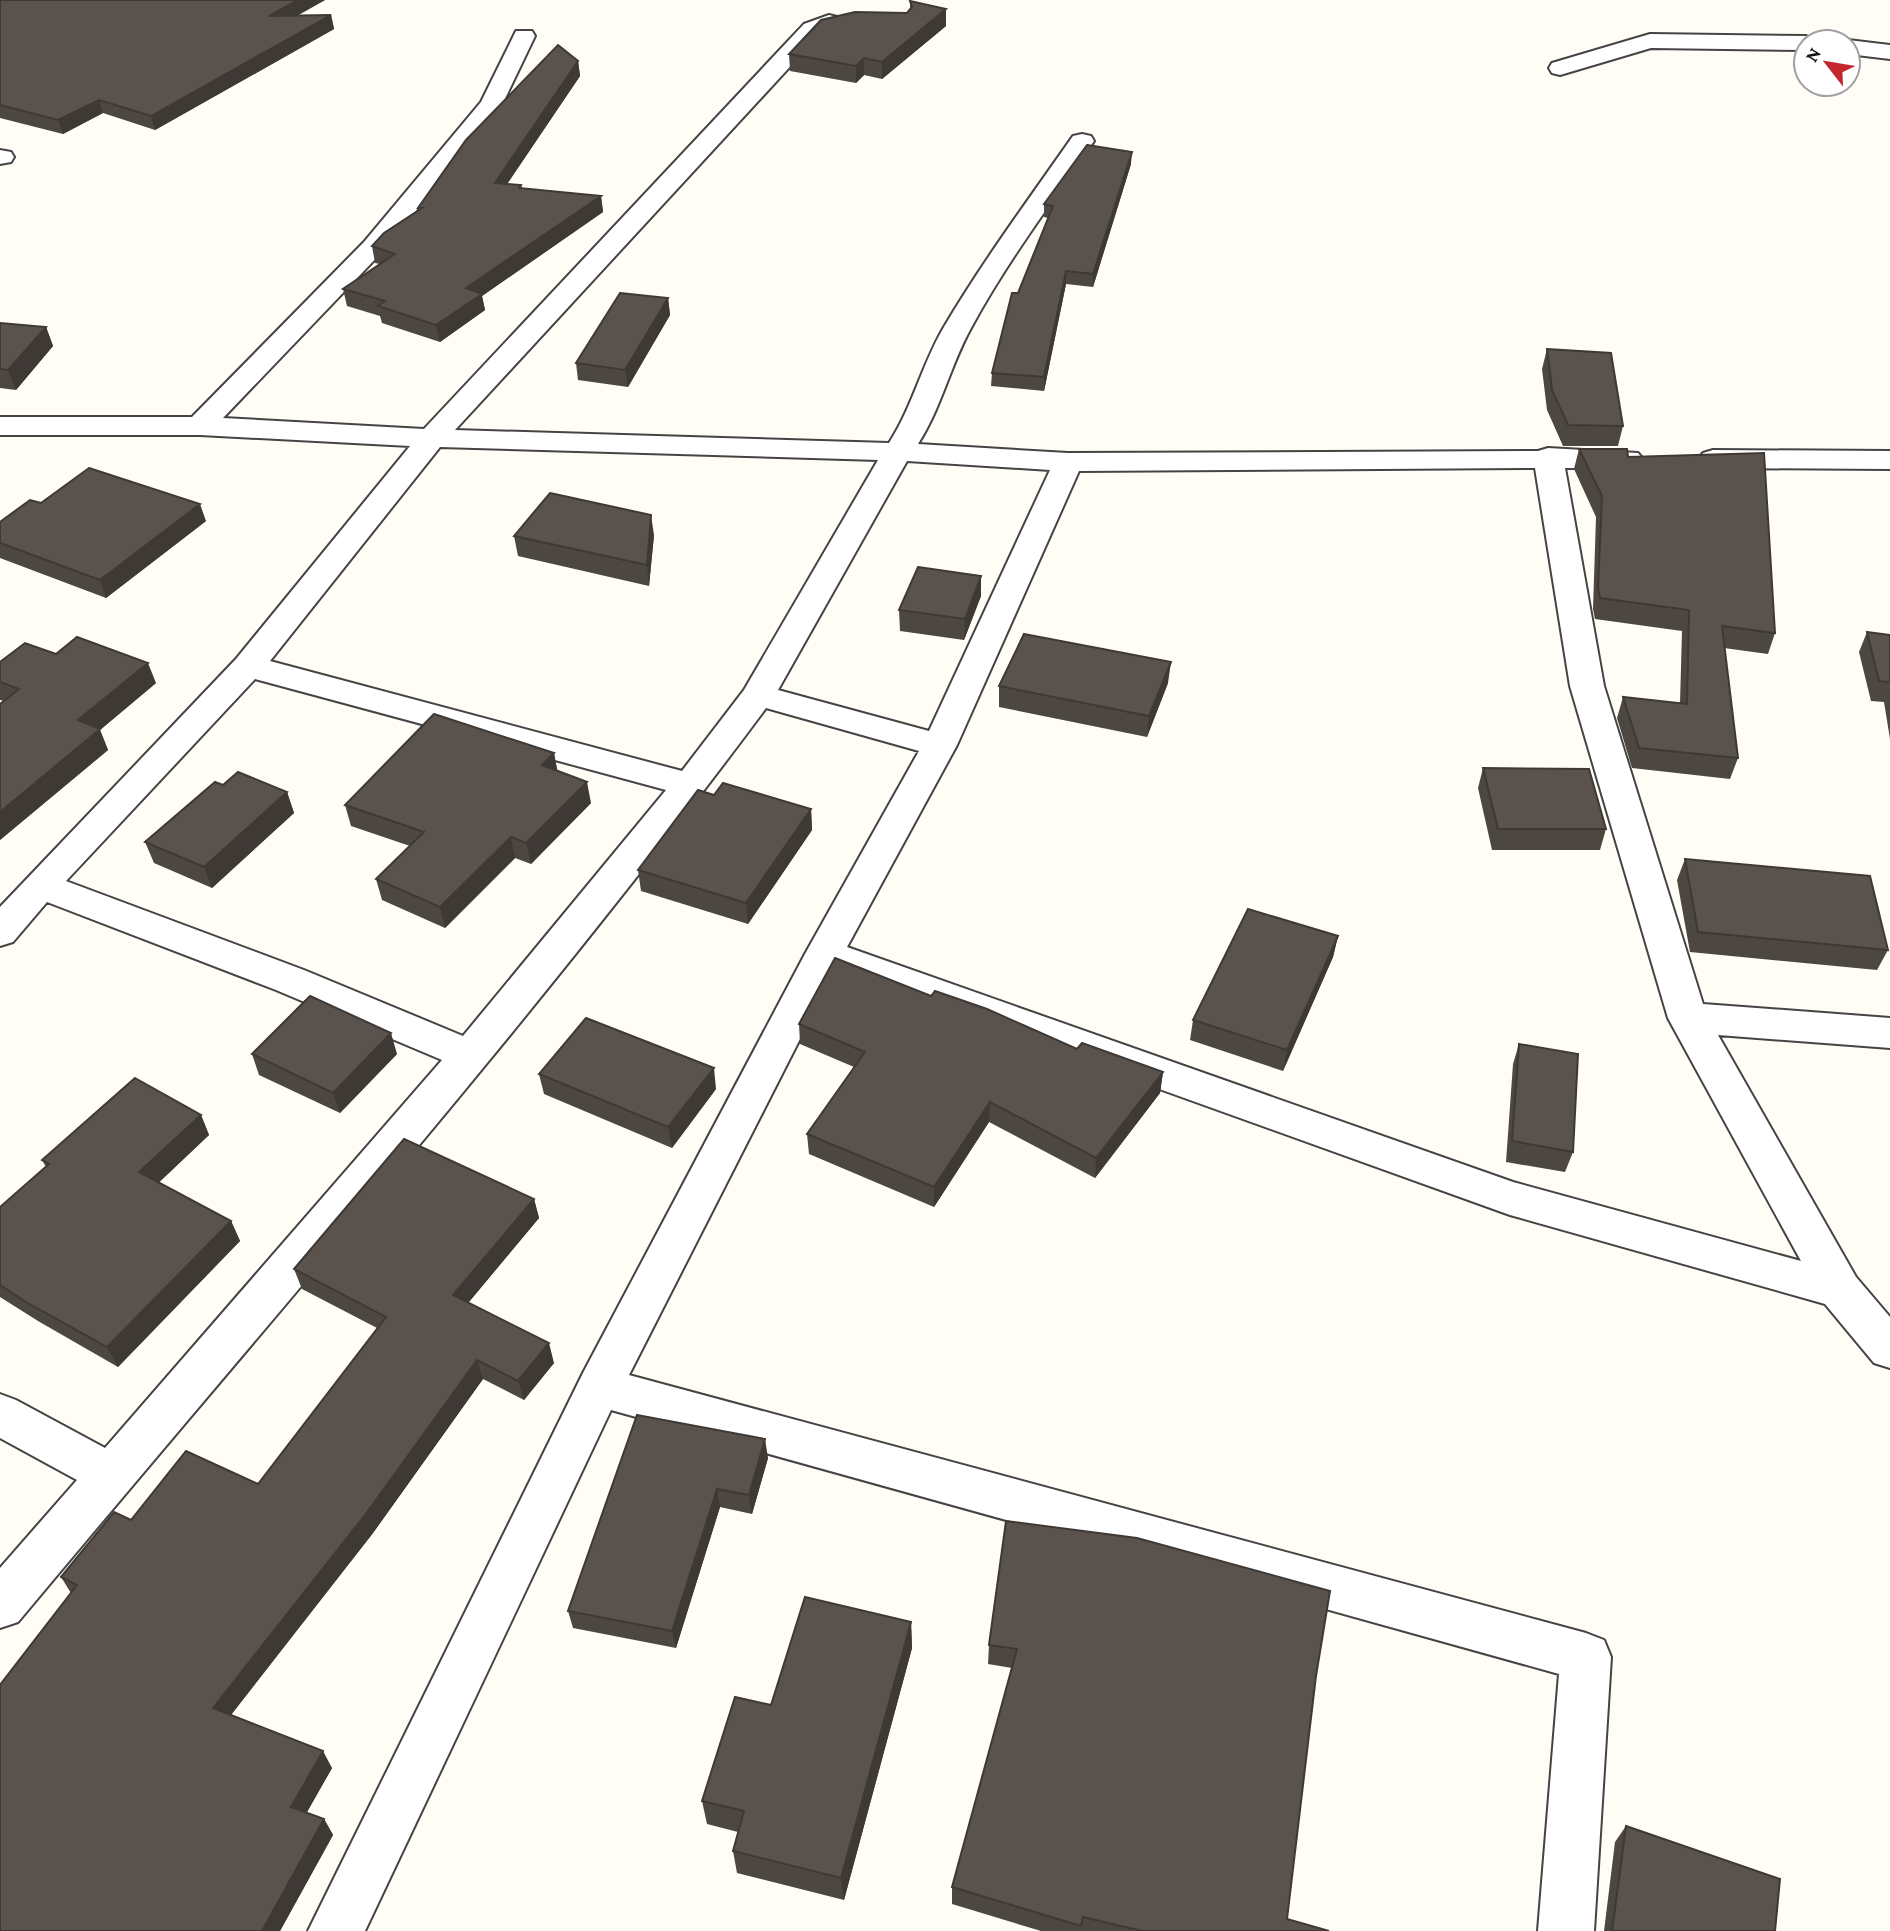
<svg xmlns="http://www.w3.org/2000/svg" width="1890" height="1931" font-family="'Crimson Pro',serif">
  <rect width="100%" height="100%" fill="#fffdf5"/>
  <g fill="none" stroke-linecap="round" stroke-linejoin="round">
    <g stroke="#444" stroke-width="4">
      <path id="minor" d="M 829,15 L 837,17 L 840,22 L 837,27 L 820,34 L 455,430 L 889,443 C 913,406 922,364 944,327 C 983,261 1029,199 1073,136 L 1082,134 L 1091,136 L 1094,141 C 1052,202 1006,263 971,328 C 950,366 942,406 918,444 L 1068,453 L 1538,451 L 1548,448 L 1638,453 L 1643,459 L 1638,465 L 1628,468 L 1565,468 L 1604,686 L 1703,1004 L 1890,1018 L 1890,1048 L 1718,1035 L 1856,1277 L 1890,1317 L 1890,1368 L 1874,1363 L 1825,1304 L 1510,1215 L 834,972 L 629,1375 L 1586,1633 L 1604,1640 L 1611,1657 L 1594,1931 L 1538,1931 L 1559,1674 L 611,1410 L 365,1931 L 308,1931 L 583,1373 L 805,954 L 919,751 L 766,708 C 531,1024 270,1320 18,1622 L 0,1628 L 0,1568 L 77,1480 L 0,1438 L 0,1394 L 16,1400 L 105,1448 L 442,1060 L 276,990 L 47,902 L 13,942 L 0,946 L 0,907 L 236,659 L 410,446 L 200,435 L 0,435 L 0,417 L 192,417 L 364,242 L 481,102 L 516,31 L 532,31 L 535,36 L 500,109 L 382,252 L 223,418 L 424,429 L 804,24 ZM 440,447 L 878,460 L 744,690 L 682,771 L 270,661 ZM 907,461 L 1050,470 L 929,731 L 778,690 ZM 1535,468 L 1570,686 L 1668,1018 L 1801,1261 L 1513,1182 L 847,947 L 957,745 L 1079,471 ZM 255,679 L 666,790 L 463,1036 L 304,970 L 66,881 Z
        M 1650,34 L 1806,36 L 1816,42 L 1806,42 L 1806,50 L 1651,48 L 1560,75 L 1552,73 L 1549,68 L 1552,63 Z
        M 1848,40 L 1890,45 L 1890,59 L 1848,54 L 1848,42 L 1841,42 Z
        M 0,150 L 11,152 L 14,157 L 11,162 L 0,164 Z
        M 1713,450 L 1890,451 L 1890,469 L 1713,468 L 1703,465 L 1698,459 L 1703,453 Z"/>
    </g>
    <use href="#minor" fill="#fff" fill-rule="evenodd"/>
  </g>
  <path fill="#4d4742" d="M 0,0 L 325,0 L 297,16 L 331,15 L 334,29 L 155,130 L 103,113 L 63,134 L 0,118 Z
    M 910,1 L 946,26 L 882,79 L 864,75 L 856,83 L 790,71 L 789,54 L 907,13 L 910,9 Z
    M 578,61 L 580,76 L 507,184 L 521,185 L 522,188 L 601,196 L 603,212 L 482,296 L 485,310 L 440,342 L 382,323 L 380,316 L 347,306 L 343,289 L 380,264 L 375,263 L 372,246 L 418,211 L 418,208 Z
    M 1131,164 L 1093,287 L 1066,284 L 1044,391 L 991,386 L 992,373 L 1048,218 L 1044,217 L 1044,204 Z
    M 668,298 L 670,315 L 628,387 L 578,380 L 576,363 Z
    M 0,323 L 46,327 L 53,346 L 16,390 L 0,388 Z
    M 1547,349 L 1623,426 L 1618,446 L 1563,446 L 1547,410 L 1542,369 Z
    M 1579,449 L 1628,457 L 1775,633 L 1768,654 L 1724,648 L 1738,758 L 1730,779 L 1632,768 L 1617,718 L 1623,697 L 1680,703 L 1682,631 L 1595,619 L 1593,609 L 1596,517 L 1574,469 Z
    M 41,503 L 206,521 L 106,598 L 0,558 L 0,522 Z
    M 654,535 L 649,586 L 518,556 L 514,536 Z
    M 981,576 L 981,596 L 964,640 L 900,631 L 899,610 Z
    M 1867,632 L 1890,635 L 1890,739 L 1884,702 L 1871,701 L 1859,652 Z
    M 56,654 L 156,683 L 100,730 L 108,750 L 0,840 L 0,704 L 4,701 L 0,700 L 0,662 Z
    M 1168,683 L 1147,737 L 999,707 L 999,686 Z
    M 554,753 L 557,770 L 591,803 L 531,864 L 515,858 L 445,928 L 382,900 L 376,879 L 410,846 L 351,826 L 345,805 Z
    M 1483,768 L 1606,829 L 1600,850 L 1492,850 L 1478,788 Z
    M 223,785 L 287,792 L 294,813 L 212,888 L 154,863 L 145,842 Z
    M 811,809 L 812,830 L 748,924 L 641,891 L 638,870 Z
    M 1685,859 L 1888,950 L 1877,970 L 1690,952 L 1677,880 Z
    M 1338,936 L 1333,957 L 1283,1071 L 1190,1040 L 1193,1020 Z
    M 931,996 L 1077,1049 L 1163,1072 L 1160,1093 L 1095,1178 L 989,1122 L 934,1207 L 809,1154 L 807,1134 L 854,1067 L 800,1044 L 799,1024 Z
    M 1519,1044 L 1573,1152 L 1565,1172 L 1506,1162 L 1513,1064 Z
    M 252,1054 L 397,1054 L 340,1113 L 259,1075 Z
    M 539,1074 L 716,1089 L 672,1148 L 544,1094 Z
    M 201,1115 L 209,1135 L 159,1182 L 231,1221 L 240,1241 L 118,1367 L 38,1321 L 0,1297 L 0,1207 L 46,1167 L 42,1160 Z
    M 534,1199 L 539,1218 L 468,1303 L 554,1363 L 524,1400 L 483,1379 L 373,1533 L 231,1715 L 332,1768 L 306,1813 L 324,1819 L 333,1835 L 280,1931 L 61,1577 L 131,1520 L 258,1484 L 377,1328 L 302,1289 L 294,1269 Z
    M 637,1415 L 768,1458 L 752,1514 L 720,1507 L 676,1648 L 573,1628 L 568,1611 Z
    M 911,1622 L 912,1648 L 844,1900 L 737,1873 L 733,1851 L 738,1832 L 707,1824 L 702,1801 L 771,1705 Z
    M 989,1645 L 1316,1676 L 1287,1919 L 1329,1931 L 1041,1931 L 952,1904 L 952,1887 L 1012,1668 L 988,1664 Z
    M 1626,1826 L 1775,1931 L 1604,1931 L 1615,1842 Z"/>
  <path fill="#3f3936" d="M 298,0 L 325,0 L 272,29 L 269,16 Z
    M 946,9 L 946,26 L 882,79 L 882,62 Z
    M 331,15 L 334,29 L 155,130 L 151,116 Z
    M 864,58 L 864,75 L 856,83 L 856,66 Z
    M 578,61 L 580,76 L 497,199 L 495,183 Z
    M 99,100 L 103,113 L 63,134 L 58,120 Z
    M 1132,152 L 1131,164 L 1093,287 L 1093,274 Z
    M 601,196 L 603,212 L 482,296 L 485,310 L 440,342 L 436,325 L 466,288 Z
    M 1066,271 L 1066,284 L 1044,391 L 1044,377 Z
    M 668,298 L 670,315 L 628,387 L 625,370 Z
    M 46,327 L 53,346 L 16,390 L 8,370 Z
    M 200,504 L 206,521 L 106,598 L 100,580 Z
    M 651,515 L 654,535 L 649,586 L 647,565 Z
    M 981,576 L 981,596 L 964,640 L 965,619 Z
    M 1171,662 L 1168,683 L 1147,737 L 1149,716 Z
    M 148,663 L 156,683 L 100,730 L 108,750 L 0,840 L 0,812 L 78,720 Z
    M 554,753 L 558,774 L 542,765 Z
    M 587,782 L 591,803 L 531,864 L 526,843 Z
    M 287,792 L 294,813 L 212,888 L 204,867 Z
    M 811,809 L 812,830 L 748,924 L 746,903 Z
    M 511,837 L 515,858 L 445,928 L 440,907 Z
    M 1338,936 L 1333,957 L 1283,1071 L 1287,1050 Z
    M 391,1033 L 397,1054 L 340,1113 L 333,1093 Z
    M 714,1068 L 716,1089 L 672,1148 L 668,1127 Z
    M 1163,1072 L 1160,1093 L 1095,1178 L 1096,1158 Z
    M 990,1102 L 989,1122 L 934,1207 L 934,1187 Z
    M 201,1115 L 209,1135 L 149,1192 L 139,1172 Z
    M 534,1199 L 539,1218 L 459,1314 L 453,1295 Z
    M 231,1221 L 240,1241 L 118,1367 L 107,1347 Z
    M 549,1343 L 554,1363 L 524,1400 L 518,1381 Z
    M 477,1360 L 483,1379 L 373,1533 L 223,1725 L 213,1708 Z
    M 765,1439 L 768,1458 L 752,1514 L 749,1495 Z
    M 717,1489 L 720,1507 L 676,1648 L 672,1631 Z
    M 911,1622 L 912,1648 L 844,1900 L 841,1878 Z
    M 323,1751 L 332,1768 L 301,1823 L 291,1807 Z
    M 324,1819 L 333,1835 L 280,1931 L 262,1931 Z"/>
  <path fill="#5a524d" stroke="#3f3936" stroke-width="2" d="M 0,0 L 298,0 L 269,16 L 331,15 L 151,116 L 99,100 L 58,120 L 0,105 Z
    M 910,1 L 946,9 L 882,62 L 864,58 L 856,66 L 789,54 L 821,20 L 855,12 L 907,13 L 912,7 Z
    M 558,45 L 578,61 L 495,183 L 521,185 L 519,188 L 601,196 L 466,288 L 482,294 L 436,325 L 378,306 L 385,301 L 343,289 L 395,254 L 372,246 L 384,233 L 422,208 L 418,208 L 466,140 Z
    M 1087,145 L 1132,152 L 1093,274 L 1066,271 L 1044,377 L 992,373 L 1012,293 L 1018,293 L 1053,206 L 1044,204 Z
    M 620,293 L 668,298 L 625,370 L 576,363 Z
    M 0,323 L 46,327 L 8,370 L 0,369 Z
    M 1547,349 L 1611,353 L 1623,426 L 1568,425 L 1552,390 Z
    M 1579,449 L 1627,449 L 1628,457 L 1764,453 L 1775,633 L 1722,626 L 1738,758 L 1639,748 L 1623,697 L 1687,704 L 1689,610 L 1600,598 L 1598,588 L 1602,496 Z
    M 89,468 L 200,504 L 100,580 L 0,543 L 0,522 L 30,500 L 41,503 Z
    M 550,493 L 651,515 L 647,565 L 514,536 Z
    M 918,567 L 981,576 L 965,619 L 899,610 Z
    M 1867,632 L 1890,635 L 1890,682 L 1879,681 Z
    M 1024,634 L 1171,662 L 1149,716 L 999,686 Z
    M 77,637 L 148,663 L 78,720 L 100,729 L 0,812 L 0,704 L 19,689 L 0,682 L 0,662 L 25,643 L 56,654 Z
    M 434,714 L 554,753 L 542,765 L 587,782 L 526,843 L 511,837 L 440,907 L 376,879 L 424,832 L 345,805 Z
    M 1483,768 L 1589,769 L 1606,829 L 1498,829 Z
    M 238,772 L 287,792 L 204,867 L 145,842 L 215,782 L 223,785 Z
    M 723,783 L 811,809 L 746,903 L 638,870 L 698,790 L 714,795 Z
    M 1685,859 L 1870,876 L 1888,950 L 1698,932 Z
    M 1248,909 L 1338,936 L 1287,1050 L 1193,1020 Z
    M 835,958 L 931,996 L 935,991 L 987,1009 L 1077,1049 L 1082,1043 L 1163,1072 L 1096,1158 L 990,1102 L 934,1187 L 807,1134 L 865,1052 L 799,1024 Z
    M 310,996 L 391,1033 L 333,1093 L 252,1054 Z
    M 586,1018 L 714,1068 L 668,1127 L 539,1074 Z
    M 1519,1044 L 1578,1054 L 1573,1152 L 1512,1141 Z
    M 135,1078 L 201,1115 L 139,1172 L 231,1221 L 107,1347 L 26,1302 L 0,1285 L 0,1207 L 49,1164 L 42,1160 Z
    M 404,1139 L 534,1199 L 453,1295 L 549,1343 L 518,1381 L 477,1360 L 365,1515 L 213,1708 L 323,1751 L 291,1807 L 324,1819 L 262,1931 L 0,1931 L 0,1685 L 77,1585 L 61,1577 L 114,1512 L 131,1520 L 186,1451 L 258,1484 L 386,1317 L 294,1269 Z
    M 637,1415 L 765,1439 L 749,1495 L 717,1489 L 672,1631 L 568,1611 Z
    M 1006,1521 L 1137,1538 L 1330,1591 L 1316,1676 L 1287,1919 L 1329,1931 L 1142,1931 L 1083,1917 L 1081,1926 L 952,1887 L 1017,1649 L 989,1645 Z
    M 805,1597 L 911,1622 L 841,1878 L 733,1851 L 744,1811 L 702,1801 L 735,1697 L 771,1705 Z
    M 1626,1826 L 1780,1879 L 1775,1931 L 1612,1931 Z"/>
  <g transform="translate(1827 63) rotate(301)"><circle r="33" fill="#ffffff" stroke="#a0a0a0" stroke-width="2"/>
  <path d="M0-5L12 26L0 18L-12 26Z" fill="#c4262e"/>
  <text y="-10" font-size="19" font-weight="bold" text-anchor="middle" fill="#111111">N</text>
  </g>
</svg>
